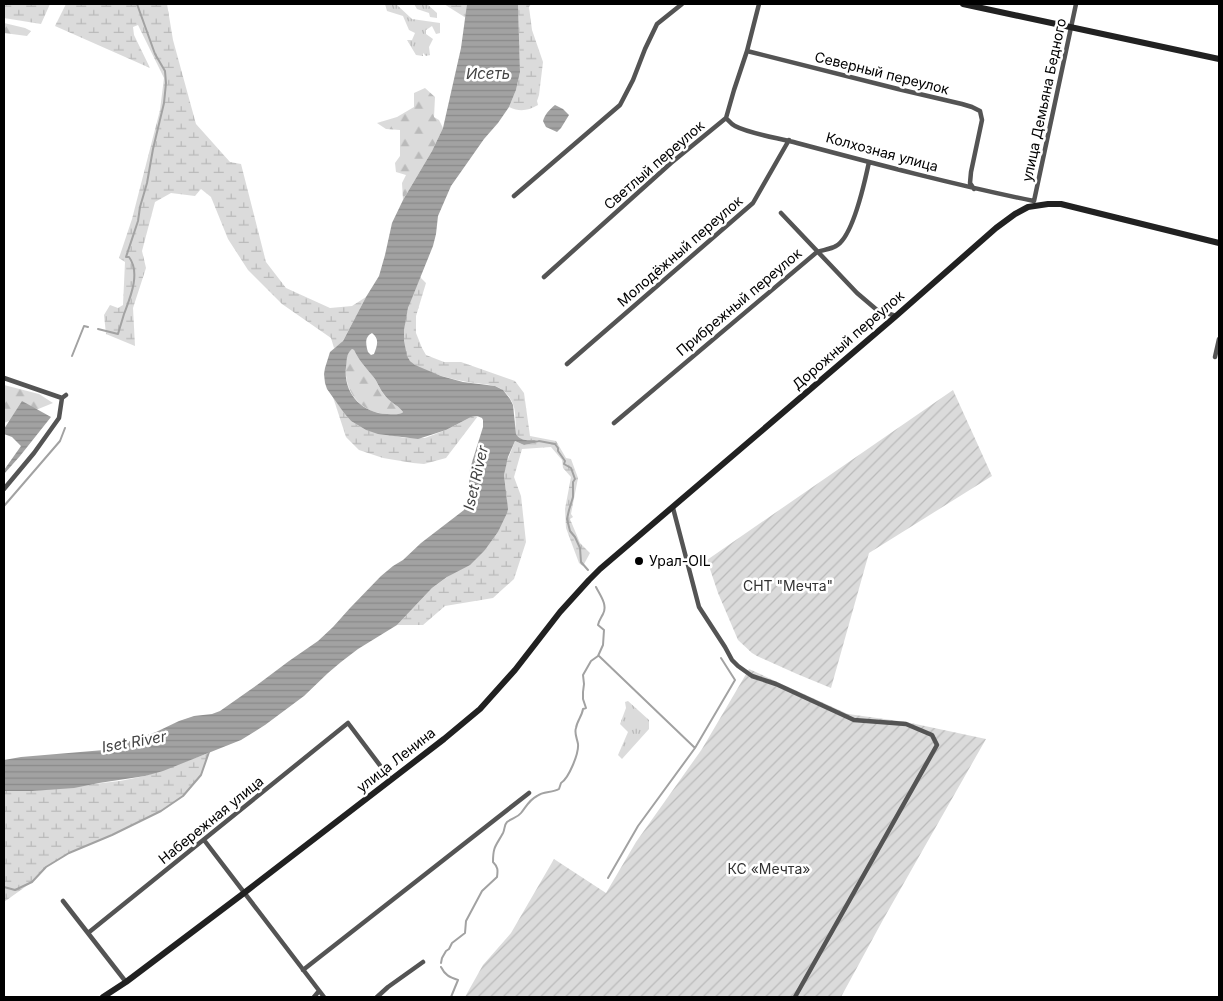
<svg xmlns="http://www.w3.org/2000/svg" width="1223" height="1001" font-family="Inter,sans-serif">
  <defs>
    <pattern id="grass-tufts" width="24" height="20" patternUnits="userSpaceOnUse" patternTransform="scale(1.25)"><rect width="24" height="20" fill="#dbdbdb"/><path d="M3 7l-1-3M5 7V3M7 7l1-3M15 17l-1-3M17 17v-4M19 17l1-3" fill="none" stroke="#bababa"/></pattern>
    <pattern id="forest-firs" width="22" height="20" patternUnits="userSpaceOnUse" patternTransform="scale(1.25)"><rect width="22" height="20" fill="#dbdbdb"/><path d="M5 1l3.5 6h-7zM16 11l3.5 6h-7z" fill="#bababa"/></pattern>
    <pattern id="wetland-marsh" width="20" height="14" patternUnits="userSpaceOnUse" patternTransform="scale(1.25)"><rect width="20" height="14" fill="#dbdbdb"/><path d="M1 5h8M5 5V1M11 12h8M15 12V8" fill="none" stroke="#bababa"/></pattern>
    <pattern id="garden-furrows" width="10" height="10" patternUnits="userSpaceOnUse" patternTransform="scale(1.25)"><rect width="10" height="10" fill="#dbdbdb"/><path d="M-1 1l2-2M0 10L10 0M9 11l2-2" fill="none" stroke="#bababa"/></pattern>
    <pattern id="water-rules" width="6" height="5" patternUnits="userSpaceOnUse" patternTransform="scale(1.25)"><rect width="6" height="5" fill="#a2a2a2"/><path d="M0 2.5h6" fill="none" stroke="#8a8a8a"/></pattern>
  </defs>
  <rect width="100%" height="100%" fill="#fff"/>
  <path fill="url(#grass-tufts)" d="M 385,4 L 396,4 L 412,19 L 440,23 L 440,33 L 436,34 L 432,26 L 426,30 L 426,34 L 433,39 L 429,47 L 430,55 L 426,56 L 423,53 L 423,56 L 416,55 L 407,40 L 412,40 L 415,33 L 409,30 L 403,16 L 387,11 Z
    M 414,4 L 427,4 L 437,13 L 437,18 L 430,17 L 429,13 L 417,9 Z
    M 628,701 L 649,720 L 649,729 L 622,759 L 618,755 L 628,732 L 620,724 L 626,708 L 625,702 Z"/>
  <path fill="url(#forest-firs)" d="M 4,23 L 25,28 L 31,31 L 27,36 L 4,33 Z
    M 425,88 L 435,97 L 434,117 L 439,120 L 443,128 L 432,151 L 403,200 L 402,183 L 406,175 L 396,172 L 395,163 L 400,156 L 400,130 L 386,129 L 377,123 L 397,117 L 414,107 L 414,93 Z
    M 352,349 L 354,350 C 359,361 368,370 375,379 C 379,386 382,394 388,399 C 393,404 399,406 403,412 L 402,413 C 397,415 392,414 387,414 C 361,413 344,392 346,367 C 346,360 346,354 352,349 Z
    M 4,385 L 39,394 L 53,403 L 4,423 Z"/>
  <path fill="url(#wetland-marsh)" d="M 4,4 L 50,4 L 41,24 L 4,18 Z
    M 66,4 L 167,4 L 173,40 L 196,124 L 230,162 L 241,164 L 266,262 L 286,288 L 330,308 L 352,306 L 366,297 L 345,337 L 341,344 L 334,348 L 331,338 L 282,304 L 248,270 L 228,239 L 211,197 L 201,189 L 195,196 L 171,193 L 155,202 L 142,251 L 146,268 L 133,308 L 135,346 L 106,334 L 104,315 L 110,305 L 118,308 L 123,305 L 125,262 L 119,258 L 132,219 L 160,110 L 164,78 L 138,25 L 133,27 L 134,35 L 150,68 L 55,26 Z
    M 444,4 L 467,4 L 466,18 Z
    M 518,4 L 531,4 L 529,7 L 532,30 L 543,62 L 539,95 L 537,101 L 538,105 C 527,111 520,112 509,107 L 516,90 L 520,72 Z
    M 420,277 L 426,283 L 416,316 L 416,333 L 422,348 L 426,355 L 444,362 L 461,362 L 515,381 L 524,393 L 530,436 L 556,441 L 566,458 L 571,459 L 578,478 L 571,514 L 573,517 L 570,519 L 580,543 L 590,553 L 583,566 L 579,563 L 566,528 L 565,509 L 571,477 L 563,468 L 562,460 L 551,447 L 522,449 L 514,477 L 521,496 L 526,542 L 514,579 L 493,598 L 445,606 L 423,625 L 397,625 L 432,588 L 485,550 L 498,532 L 507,499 L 504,475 L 506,464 L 515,441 L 524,445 L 540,442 L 541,441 C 532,439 521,443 516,434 C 515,424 517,409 511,400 C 502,384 491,385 475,383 C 459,381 421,373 410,361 C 400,350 404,323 408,309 C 410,298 416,287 420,277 Z
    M 333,397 L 344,413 L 351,421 L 366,430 L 405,438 L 425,438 L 446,430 L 471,417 L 478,416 L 446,458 L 424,464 L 413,463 L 383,458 L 359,450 L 346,437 Z
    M 209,753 L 201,775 L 183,796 L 161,811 L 112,835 L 69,853 L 46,867 L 32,882 L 4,902 L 4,791 L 32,791 L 120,781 L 145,776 Z"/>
  <path fill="url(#garden-furrows)" d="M 953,390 L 992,476 L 869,553 L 831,688 L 797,674 L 757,656 L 752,653 L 738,640 L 718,593 L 707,560 Z
    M 749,669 L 848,714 L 906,722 L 986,739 L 884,918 L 841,997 L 465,997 L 483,965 L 511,933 L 554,859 L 606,893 L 636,842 L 702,749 Z"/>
  <path fill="url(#water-rules)" fill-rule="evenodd" d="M 467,4 L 518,4 L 520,72 L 516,90 L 509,107 L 498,123 L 484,139 L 451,186 L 438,216 L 436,234 L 433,246 L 408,308 L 404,330 L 404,341 L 407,356 L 410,361 L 415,365 L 441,376 L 463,382 L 495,386 L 503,390 L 510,399 L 513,405 L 516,434 C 521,443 533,439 541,441 L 540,442 L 524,445 L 515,441 L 508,457 L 504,475 L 508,509 L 507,513 L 498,532 L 485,550 L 470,565 L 447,577 L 432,588 L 397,625 L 358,649 L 341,662 L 328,673 L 304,696 L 265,725 L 241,740 L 163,771 L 145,776 L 99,783 L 74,788 L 32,791 L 4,791 L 4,760 L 21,757 L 104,750 L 122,744 L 156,732 L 179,721 L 194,716 L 212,714 L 220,711 L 257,685 L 289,661 L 318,641 L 333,627 L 350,608 L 381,576 L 393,566 L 403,560 L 421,543 L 464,510 L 468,500 L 470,469 L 473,459 L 483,427 L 483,420 L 482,418 L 477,416 L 471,417 L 446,430 L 418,439 L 378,434 L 366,430 L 351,421 L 344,413 L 327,389 L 325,383 L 324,374 L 325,368 L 330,352 L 343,341 L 366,297 L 379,276 L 385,255 L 392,223 L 403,200 L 432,151 L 443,128 L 461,48 ZM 372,333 C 380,339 377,346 374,354 L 371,355 L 368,352 C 366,345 364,337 372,333 ZM 352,349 L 354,350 C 359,361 368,370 375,379 C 379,386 382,393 388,399 C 393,404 399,406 403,412 L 402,413 C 397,415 392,414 387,414 C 361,413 343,392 346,367 C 347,360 346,354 352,349 Z
    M 555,105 L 563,109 L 569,115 L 561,128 L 557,132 L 546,127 L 543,121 C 545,114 549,110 555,105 Z
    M 22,401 L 51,417 L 20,456 L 4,474 L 4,470 L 21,446 L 12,437 L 4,434 L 4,429 Z"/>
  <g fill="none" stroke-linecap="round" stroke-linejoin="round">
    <path stroke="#a2a2a2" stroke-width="2" d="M 98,329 L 118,334 C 120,327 122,321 124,314 C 130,298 141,273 129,257 L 126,257 L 138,221 L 140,207 L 147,183 L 153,149 L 164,103 L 166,83 L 165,71 L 155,54 L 137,4
      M 72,356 L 84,326 L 88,327
      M 539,441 L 555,444 L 558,448 L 558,451 L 565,461 L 564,464 L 571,468 L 575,479 L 573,482 L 573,497 L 569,510 L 567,519 L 570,531 L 575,537 L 580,548 L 581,562 L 588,570
      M 4,506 L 60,441 L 65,428
      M 599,656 L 695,748 L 735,680 L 721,658
      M 608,878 L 638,826 L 695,748
      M 4,887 L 15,890 L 32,882 L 46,867 L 69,853 L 112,835 L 161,811 L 183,796 L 201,775 L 209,752
      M 441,963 L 442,958 L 446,951 L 449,949 L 452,943 L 465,933 L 466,921 L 482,891 L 497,877 C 498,870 498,867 493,862 C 493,846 496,846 503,833 C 505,829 504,825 507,822 C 512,818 517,818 521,813 C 526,807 529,800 537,796 C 543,791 552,793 559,789 L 561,783 C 569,778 579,753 578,744 C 577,738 574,733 576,728 C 577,721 582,716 583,709 L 586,708 L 583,699 L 583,692 L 584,684 L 583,675 L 591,661 L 598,656 L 603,645 L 604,630 L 598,625 C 599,620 601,618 603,614 C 608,605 600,595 596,587
      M 441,967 C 445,975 449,977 458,980 L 451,997"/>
    <path stroke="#545454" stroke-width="4.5" d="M 759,4 L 747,51 L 898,89 L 962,104 L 972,107 L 980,111 L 982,120 L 971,172 L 970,183 L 974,189
      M 726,118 C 729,121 731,124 735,126 C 750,134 779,138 797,143 C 876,164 955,185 1034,201
      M 514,196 L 620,105 L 633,80 L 645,49 L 657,24 L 682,4
      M 1034,201 L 1076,4
      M 781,213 L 857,293 L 877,310 L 896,316
      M 544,277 L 671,163 L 726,118 L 734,90 L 747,51
      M 1215,357 L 1219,339
      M 567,364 L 753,203 L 789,140
      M 4,378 L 62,398 L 66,395
      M 614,423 L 817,252 C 823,250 831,249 836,246 C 853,237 865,181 869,162
      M 4,489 L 34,453 L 59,418 L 62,398
      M 673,508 L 699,607 L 725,647 L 732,660 L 738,666 L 752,676 L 776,684 L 854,720 L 906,724 L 932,735 L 937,745 L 795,997
      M 204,840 L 324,997
      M 63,901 L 126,982
      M 88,933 L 348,723 L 391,780
      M 303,970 L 529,793
      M 314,997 L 319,991
      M 377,997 L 388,987 L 423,962"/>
    <path stroke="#212121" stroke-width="6" d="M 963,4 L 1219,59
      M 103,997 L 126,982 L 244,893 L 444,739 L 480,709 L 515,670 L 560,612 L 589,580 L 600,569 L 896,316 L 996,228 L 1015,214 L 1028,207 L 1048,204 L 1061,204 L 1219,243"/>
  </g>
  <circle fill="#000" stroke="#fff" stroke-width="2" cx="639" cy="561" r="5"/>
  <g text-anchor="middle" stroke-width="5" stroke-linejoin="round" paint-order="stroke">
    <g font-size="14" fill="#000" stroke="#fff">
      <text transform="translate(882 73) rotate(14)" y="5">Северный переулок</text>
      <text transform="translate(1044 100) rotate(-78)" y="5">улица Демьяна Бедного</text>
      <text transform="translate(882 152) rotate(15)" y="5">Колхозная улица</text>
      <text transform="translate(654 165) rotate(-41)" y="5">Светлый переулок</text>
      <text transform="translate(680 251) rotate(-41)" y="5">Молодёжный переулок</text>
      <text transform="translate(739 302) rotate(-40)" y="5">Прибрежный переулок</text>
      <text transform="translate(848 340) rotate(-41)" y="5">Дорожный переулок</text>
      <text transform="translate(396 760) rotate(-38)" y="5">улица Ленина</text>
      <text transform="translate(211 820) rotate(-39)" y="5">Набережная улица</text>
    </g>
    <g font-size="14" fill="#000" stroke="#fff" text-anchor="start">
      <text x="649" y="566">Урал-OIL</text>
    </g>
    <g font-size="14" fill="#323232" stroke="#fff">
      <text x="788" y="591">СНТ "Мечта"</text>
      <text x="769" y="874">КС «Мечта»</text>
    </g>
    <g font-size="15" font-style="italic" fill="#434343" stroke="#fff">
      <text x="488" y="79">Исеть</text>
      <text transform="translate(476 478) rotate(-77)" y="5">Iset River</text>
      <text transform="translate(134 742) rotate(-10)" y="5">Iset River</text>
    </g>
  </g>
  <rect width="1223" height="1001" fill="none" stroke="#000000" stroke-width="10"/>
</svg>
